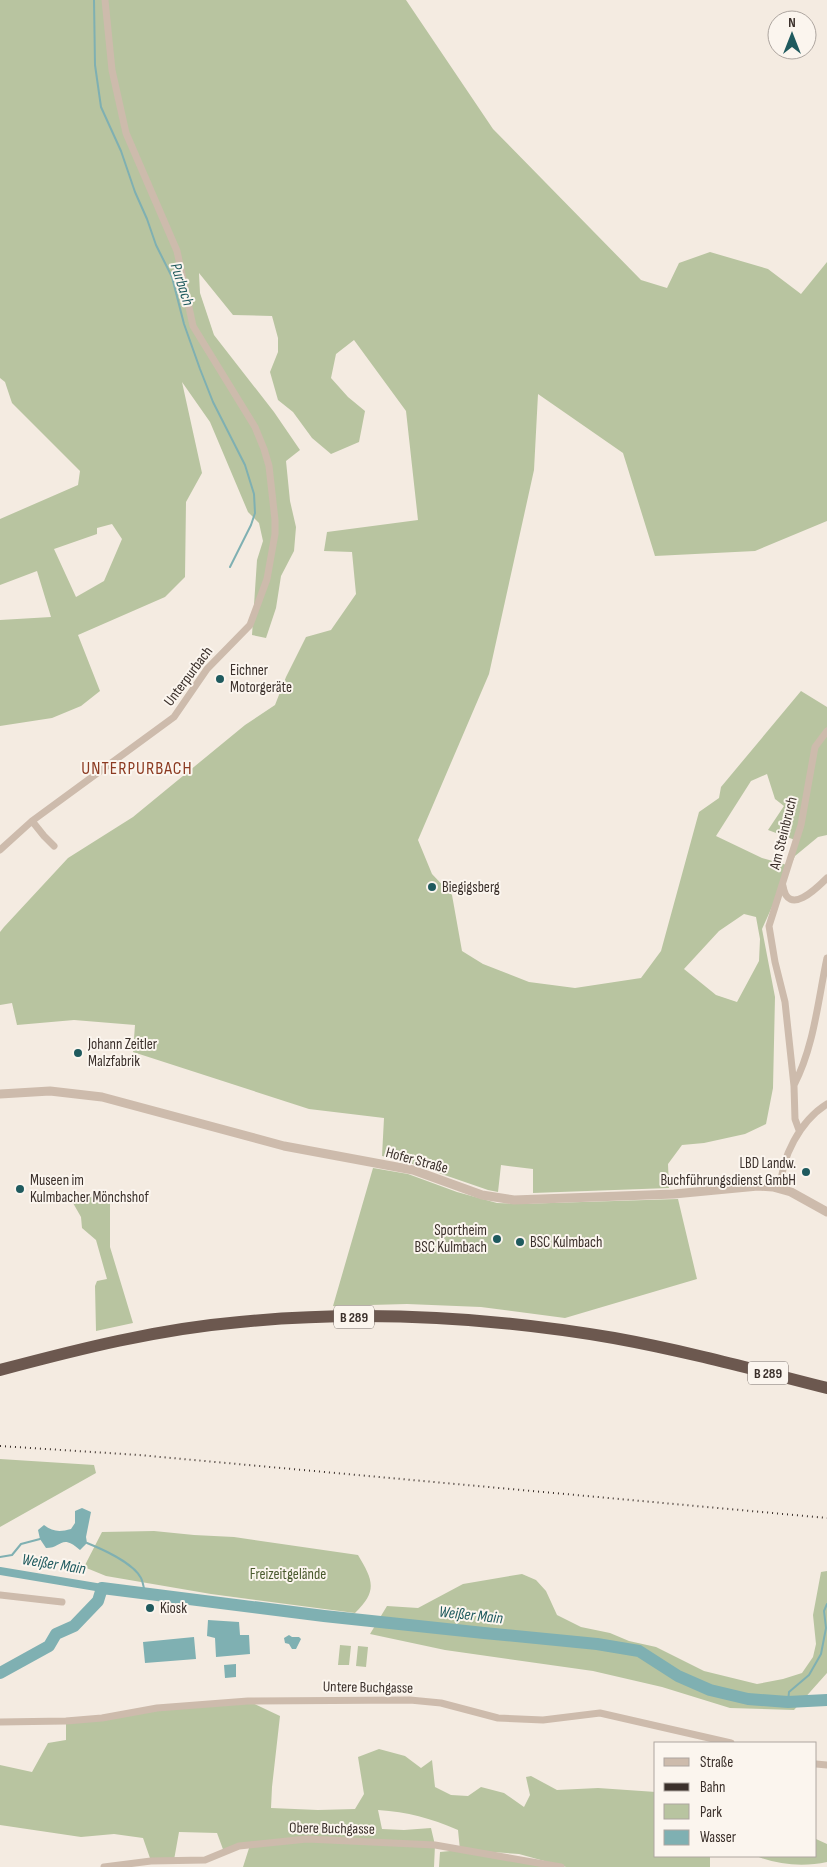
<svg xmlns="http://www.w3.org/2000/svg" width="827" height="1867" font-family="'Sofia Sans Condensed',sans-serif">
  <rect width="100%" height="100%" fill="#f4ebe1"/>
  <path fill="#b8c4a0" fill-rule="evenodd" d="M 0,0 L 406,0 L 493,129 L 641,280 L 667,288 L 679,263 L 710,252 L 768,269 L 801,294 L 827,262 L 827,521 L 755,551 L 655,556 L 623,453 L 538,394 L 534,470 L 489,674 L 418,840 L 432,874 L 452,895 L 462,951 L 483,964 L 529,982 L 575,988 L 641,978 L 661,951 L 699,812 L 719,798 L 721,787 L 801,691 L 827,707 L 827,835 L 818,837 L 795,856 L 762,929 L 775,997 L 773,1088 L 766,1124 L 745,1134 L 704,1143 L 682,1145 L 668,1164 L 669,1188 L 533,1193 L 533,1169 L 501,1165 L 498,1192 L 488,1190 L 401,1160 L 382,1156 L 384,1118 L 309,1109 L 133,1052 L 135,1025 L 74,1020 L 17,1025 L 12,1003 L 0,1005 L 0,932 L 4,927 L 68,858 L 133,817 L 245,725 L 275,705 L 286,677 L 306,637 L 331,630 L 356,594 L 352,552 L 324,551 L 327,532 L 418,520 L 406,411 L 354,340 L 336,354 L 331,378 L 348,397 L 365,411 L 359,442 L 331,454 L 312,438 L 293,412 L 278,400 L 270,372 L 278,352 L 278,338 L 272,316 L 233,315 L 199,273 L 200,293 L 214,335 L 274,412 L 300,450 L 286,461 L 290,501 L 296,527 L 294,551 L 281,576 L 276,608 L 266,638 L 252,635 L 257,560 L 263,541 L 259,523 L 248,512 L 210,422 L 182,382 L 202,473 L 186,502 L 185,577 L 165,597 L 78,635 L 100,691 L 81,706 L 52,718 L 0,726 L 0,620 L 51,617 L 37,571 L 0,585 L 0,519 L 78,485 L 80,471 L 12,403 L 5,382 L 0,378 ZM 112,524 L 122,539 L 104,581 L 76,597 L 54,549 L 97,534 L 97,528 ZM 767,774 L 775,799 L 784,806 L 768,830 L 795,840 L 787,865 L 762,858 L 716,836 L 751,781 ZM 744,914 L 756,917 L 760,939 L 759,961 L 737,1002 L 716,995 L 684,969 L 719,931 Z
    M 373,1168 L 408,1174 L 457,1192 L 497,1203 L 519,1204 L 678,1199 L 697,1279 L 565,1318 L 481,1307 L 407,1304 L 333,1306 Z
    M 51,1196 L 110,1197 L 110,1247 L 133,1323 L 96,1331 L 95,1286 L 97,1281 L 107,1279 L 96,1240 L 82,1228 L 81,1217 L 73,1203 Z
    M 0,1459 L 94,1465 L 96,1473 L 0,1527 Z
    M 154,1531 L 194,1535 L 234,1537 L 358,1555 C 373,1580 378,1591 355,1613 L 211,1594 L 106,1576 L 84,1567 L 102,1532 Z
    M 827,1571 L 827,1673 L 794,1710 L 730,1708 L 662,1687 L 593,1671 L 445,1650 L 370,1634 L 387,1606 L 418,1608 L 463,1584 L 522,1574 L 536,1580 L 546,1591 L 557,1615 L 581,1627 L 610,1633 L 629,1641 L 656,1647 L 704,1671 L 757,1684 L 783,1679 L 802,1673 L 813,1657 L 816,1644 L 813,1615 L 821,1572 Z
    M 340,1645 L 351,1646 L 349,1665 L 338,1665 Z
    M 358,1646 L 368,1647 L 366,1667 L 356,1666 Z
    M 248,1701 L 280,1716 L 272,1787 L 271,1808 L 318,1810 L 355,1809 L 364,1794 L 358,1757 L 379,1749 L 405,1756 L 421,1768 L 432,1760 L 435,1787 L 451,1795 L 468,1796 L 481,1787 L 504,1793 L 524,1807 L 530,1795 L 526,1777 L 531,1776 L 557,1790 L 598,1788 L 656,1792 L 656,1856 L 710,1856 L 710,1867 L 566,1867 L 519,1854 L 465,1850 L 546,1867 L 439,1867 L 440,1852 L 460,1850 L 458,1830 C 430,1818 408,1812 378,1810 L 382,1829 L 404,1830 L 431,1828 L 435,1845 L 434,1867 L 243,1867 L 250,1845 L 224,1852 L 217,1833 L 179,1832 L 174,1860 L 151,1861 L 143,1838 L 114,1834 L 81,1837 L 0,1825 L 0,1765 L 32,1772 L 48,1743 L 66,1740 L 66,1721 Z
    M 816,1839 L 827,1844 L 827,1862 C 804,1867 778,1865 756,1856 L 816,1856 Z"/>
  <path fill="#7fb0b2" d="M 82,1508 L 91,1512 L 86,1537 L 87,1543 L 80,1550 C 61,1533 62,1548 46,1548 L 40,1539 L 38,1530 L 44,1525 C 53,1532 60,1532 71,1529 L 75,1523 L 75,1511 Z
    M 208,1620 L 239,1622 L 240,1635 L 249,1635 L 250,1654 L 216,1657 L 215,1638 L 207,1636 Z
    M 289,1635 L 292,1637 L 299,1637 L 301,1639 L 296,1649 L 292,1649 L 289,1644 L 285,1643 L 284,1638 Z
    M 194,1637 L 196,1659 L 145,1663 L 143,1642 Z
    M 236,1664 L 236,1677 L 225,1678 L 224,1665 Z"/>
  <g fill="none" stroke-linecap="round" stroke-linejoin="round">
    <path stroke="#7fb0b2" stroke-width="2" d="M 94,0 L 95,65 L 101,107 L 121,151 L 135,192 L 147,219 L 156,245 L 172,277 L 184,324 L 200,369 L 213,402 L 245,465 L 254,494 L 255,513 L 251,525 L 230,567
      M 87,1543 C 102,1549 133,1563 141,1578 C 143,1582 144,1589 145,1593
      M 0,1557 L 12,1555 L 21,1544 L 40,1539
      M 788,1702 L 789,1692 L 809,1675 L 821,1654 L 826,1628 L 824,1611 L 827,1604"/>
    <path stroke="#7fb0b2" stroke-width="8" d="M 0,1571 L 102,1588"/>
    <path stroke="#7fb0b2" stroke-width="12" d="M 0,1673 L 49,1646 L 56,1634 L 74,1626 L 98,1601 L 102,1588 L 324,1616 L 484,1633 L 597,1644 L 639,1651 L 678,1676 L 710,1690 L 748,1699 L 788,1702 L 827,1700"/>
    <path stroke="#cdbbac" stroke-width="7" d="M 32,821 L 44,836 L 54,846
      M 0,850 L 32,821 L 174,717 L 207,669 L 250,625 L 267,579 L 275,534 L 275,520 L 269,466 L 264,449 L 255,427 L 193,326 L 177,251 L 126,133 L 112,70 L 105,0
      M 783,886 C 788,917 817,888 827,878
      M 794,1085 C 814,1047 818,1000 827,958
      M 799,1130 L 795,1119 L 794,1086 L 785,1002 L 775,962 L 769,926 L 801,825 L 815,747 L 827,731
      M 781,1189 C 780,1158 801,1120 827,1104
      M 0,1595 L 62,1602
      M 0,1722 L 66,1721 L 102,1718 L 157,1708 L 248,1701 L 410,1700 L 441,1703 L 498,1718 L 543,1720 L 600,1713 L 731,1743
      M 816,1764 L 827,1765
      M 104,1867 L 151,1861 L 205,1860 L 239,1846 L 307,1839 L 435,1845 L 561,1867"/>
    <path stroke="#cdbbac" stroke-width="9" d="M 0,1094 L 50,1091 L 102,1097 L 284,1146 L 413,1170 L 482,1195 L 514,1200 L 674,1194 L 758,1186 L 773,1187 L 791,1192 L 827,1212"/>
    <path stroke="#6c584f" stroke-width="12" d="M 0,1370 C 79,1349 158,1329 240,1322 C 364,1310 491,1317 614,1338 C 686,1351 756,1370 827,1388"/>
    <path stroke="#3b302b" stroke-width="2" stroke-dasharray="1 4" stroke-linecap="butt" d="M 0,1446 L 139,1455 L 827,1518"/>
  </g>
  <g fill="#1f5a5e" stroke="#fbf5ee" stroke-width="2">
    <circle cx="220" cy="679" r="5"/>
    <circle cx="432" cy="887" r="5"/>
    <circle cx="78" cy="1053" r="5"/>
    <circle cx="806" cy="1172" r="5"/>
    <circle cx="20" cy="1189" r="5"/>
    <circle cx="497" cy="1239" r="5"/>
    <circle cx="520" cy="1242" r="5"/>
    <circle cx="150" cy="1608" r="5"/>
  </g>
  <g text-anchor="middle" stroke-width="4" stroke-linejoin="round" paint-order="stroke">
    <g fill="#fbf5ee" stroke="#756b66" stroke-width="1">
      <rect x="334" y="1305.5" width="40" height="23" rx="4"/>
      <rect x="748" y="1361.5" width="40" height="23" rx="4"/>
    </g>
    <g font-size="14" font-weight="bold" fill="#3b302b">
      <text x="354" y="1322">B 289</text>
      <text x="768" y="1378">B 289</text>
    </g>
    <g font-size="15" fill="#3b302b" stroke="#fbf5ee" text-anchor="start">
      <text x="230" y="675">Eichner<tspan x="230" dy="17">Motorgeräte</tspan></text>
      <text x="442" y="892">Biegigsberg</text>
      <text x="88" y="1049">Johann Zeitler<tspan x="88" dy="17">Malzfabrik</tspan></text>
      <text x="796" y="1168" text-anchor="end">LBD Landw.<tspan x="796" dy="17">Buchführungsdienst GmbH</tspan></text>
      <text x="30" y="1185">Museen im<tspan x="30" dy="17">Kulmbacher Mönchshof</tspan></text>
      <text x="487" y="1235" text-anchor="end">Sportheim<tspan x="487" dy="17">BSC Kulmbach</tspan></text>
      <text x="530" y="1247">BSC Kulmbach</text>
      <text x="160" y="1613">Kiosk</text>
    </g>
    <g font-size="15" fill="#3b302b" stroke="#fbf5ee">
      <text transform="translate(188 676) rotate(-53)" y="5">Unterpurbach</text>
      <text transform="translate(783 833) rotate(-76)" y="5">Am Steinbruch</text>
      <text transform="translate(417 1160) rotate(15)" y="5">Hofer Straße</text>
      <text transform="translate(368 1687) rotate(1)" y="5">Untere Buchgasse</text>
      <text transform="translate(332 1828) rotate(1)" y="5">Obere Buchgasse</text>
    </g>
    <g font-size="15" fill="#4a5a2e" stroke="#fbf5ee">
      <text x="288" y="1579">Freizeitgelände</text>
    </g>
    <g font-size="16" font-style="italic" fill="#1f5a5e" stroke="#fbf5ee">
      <text transform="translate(183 284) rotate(72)" y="6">Purbach</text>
      <text transform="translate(54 1563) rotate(9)" y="6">Weißer Main</text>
      <text transform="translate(471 1614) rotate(6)" y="6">Weißer Main</text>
    </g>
    <g font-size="18" letter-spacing="1" fill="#8c3b22" stroke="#fbf5ee">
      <text x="137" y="774">UNTERPURBACH</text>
    </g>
  </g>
  <rect x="654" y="1742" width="162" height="115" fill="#fbf5ee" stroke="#aea6a0"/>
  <rect x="664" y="1758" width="25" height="8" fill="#cdbbac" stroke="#aea6a0"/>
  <text x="700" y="1767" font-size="15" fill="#3b302b">Straße</text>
  <rect x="664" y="1783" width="25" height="8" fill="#3b302b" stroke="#aea6a0"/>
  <text x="700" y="1792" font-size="15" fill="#3b302b">Bahn</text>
  <rect x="664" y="1804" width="25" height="15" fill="#b8c4a0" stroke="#aea6a0"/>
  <text x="700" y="1817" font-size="15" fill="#3b302b">Park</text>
  <rect x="664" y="1830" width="25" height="15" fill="#7fb0b2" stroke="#aea6a0"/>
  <text x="700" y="1842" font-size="15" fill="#3b302b">Wasser</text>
  <g transform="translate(792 35)"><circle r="24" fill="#fbf5ee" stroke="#aea6a0"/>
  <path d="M0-4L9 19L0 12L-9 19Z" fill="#1f5a5e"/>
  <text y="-8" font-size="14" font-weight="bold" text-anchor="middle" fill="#3b302b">N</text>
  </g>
</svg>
